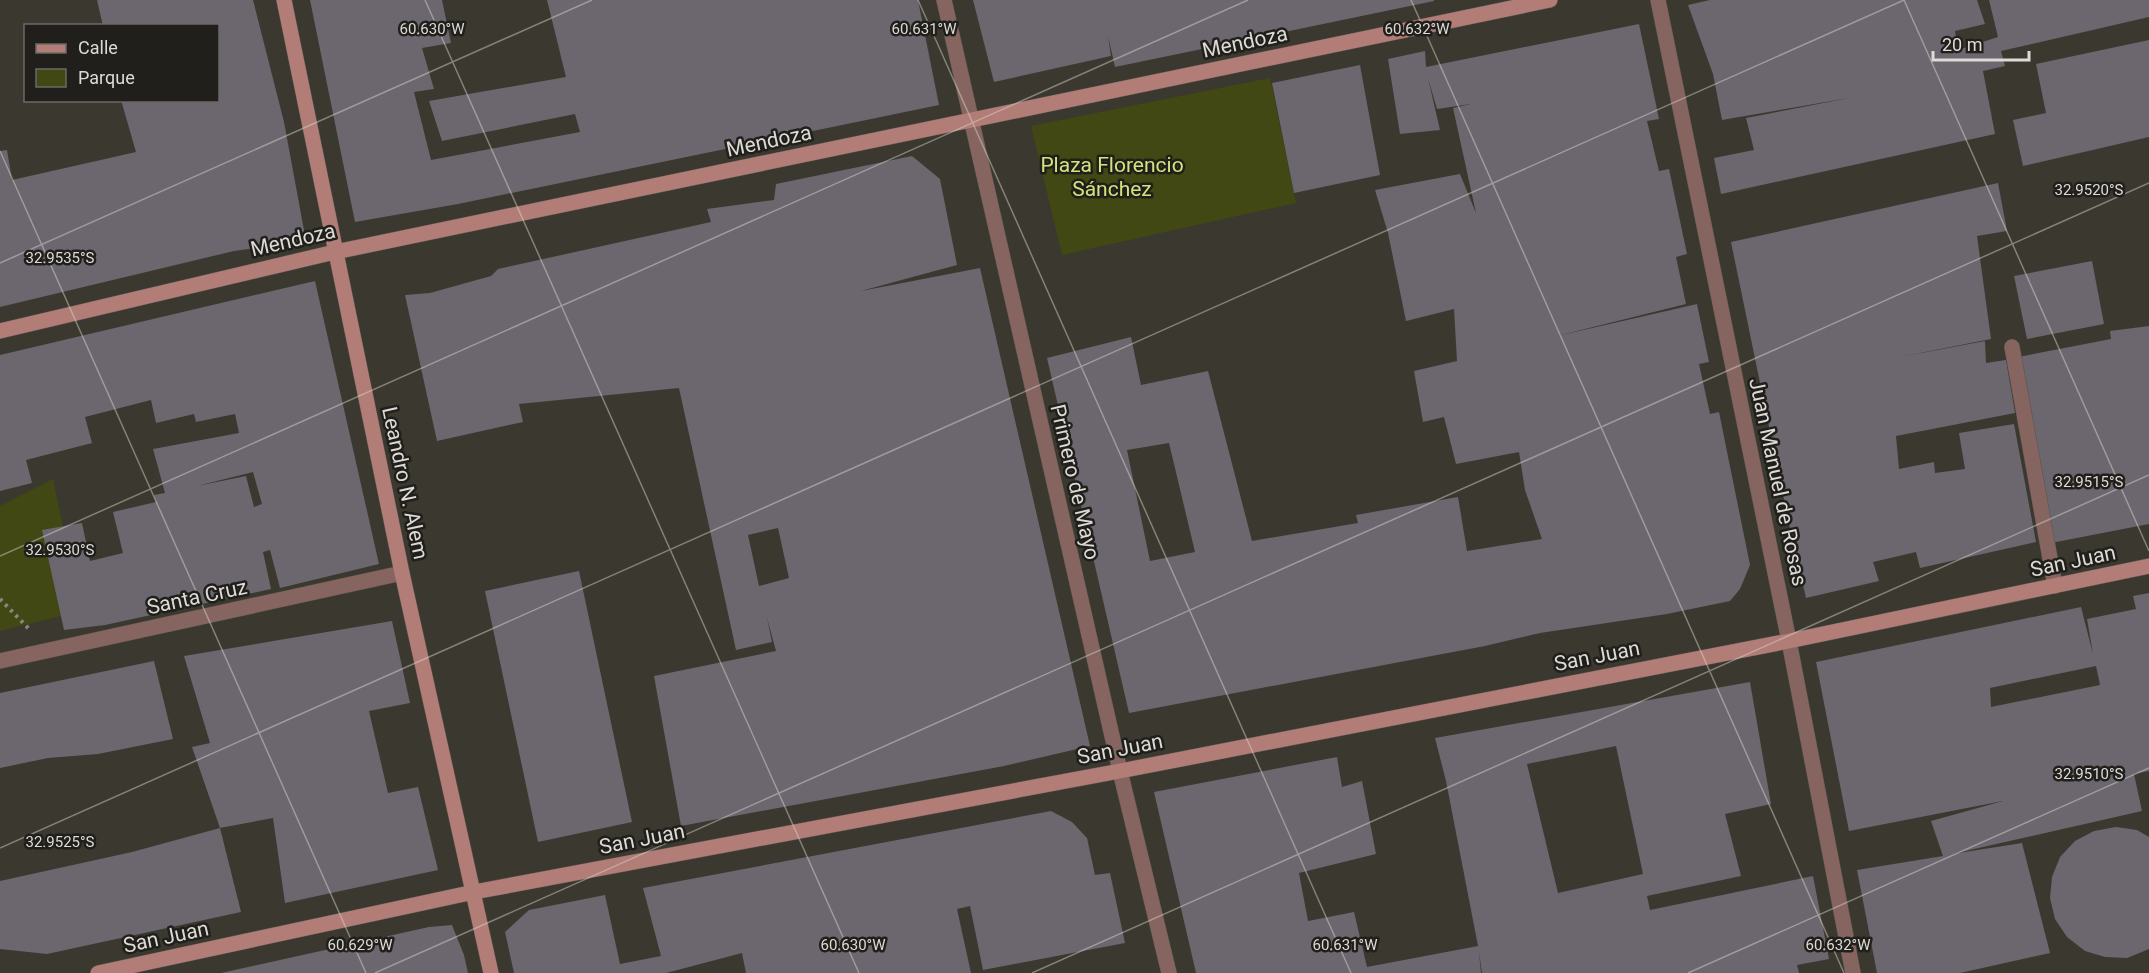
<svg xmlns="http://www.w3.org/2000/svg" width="2149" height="973" font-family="Roboto,sans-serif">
  <rect width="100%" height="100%" fill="#3b382f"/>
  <path fill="#424814" d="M 1270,78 L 1296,203 L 1062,255 L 1031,126 Z
    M 53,479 L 81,611 L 0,631 L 0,506 Z"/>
  <path fill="#6c666f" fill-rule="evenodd" d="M 97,0 L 253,0 L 284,122 L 306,241 L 234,251 L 0,307 L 0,151 L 7,150 L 12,180 L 136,152 L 121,100 L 218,100 L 218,26 L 103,26 Z
    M 310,0 L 442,0 L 451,43 L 422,48 L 434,89 L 414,92 L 431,160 L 580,132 L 575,114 L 442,141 L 429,101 L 566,77 L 547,0 L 918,0 L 939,105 L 458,204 L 355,222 Z
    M 973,0 L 1434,0 L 1434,1 L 1115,67 L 1108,36 L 1111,56 L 994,82 Z
    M 1710,0 L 1977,0 L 1985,24 L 1955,31 L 1958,50 L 1998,37 L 1989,0 L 2149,0 L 2149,17 L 2001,51 L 2005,66 L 1983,71 L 1995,134 L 1721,194 L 1714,158 L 1754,150 L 1746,118 L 1849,98 L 1722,120 L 1713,74 L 1688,5 Z
    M 1639,24 L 1659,119 L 1647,121 L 1659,171 L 1669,169 L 1687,254 L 1676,257 L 1686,304 L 1557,336 L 1697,304 L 1709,362 L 1699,364 L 1710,414 L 1719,412 L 1750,565 L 1740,589 L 1730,601 L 1667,614 L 1540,633 L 1485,646 L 1129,713 L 1047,358 L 1131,337 L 1141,385 L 1208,371 L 1252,541 L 1358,523 L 1356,515 L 1458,497 L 1467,551 L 1542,539 L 1525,490 L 1519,452 L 1456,464 L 1444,417 L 1423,422 L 1414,371 L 1457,361 L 1454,309 L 1406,321 L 1388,233 L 1375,190 L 1460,174 L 1476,213 L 1453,108 L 1471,104 L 1437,109 L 1428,78 L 1440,130 L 1400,134 L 1388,59 L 1425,51 L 1426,67 ZM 1169,443 L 1195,552 L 1150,561 L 1127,450 Z
    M 2149,40 L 2149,137 L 2023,166 L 2013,120 L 2046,113 L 2036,64 Z
    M 1360,65 L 1380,175 L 1294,193 L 1272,83 Z
    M 912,156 L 940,179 L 957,265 L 861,291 L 980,268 L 1090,746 L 1004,766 L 681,826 L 654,676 L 776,651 L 767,618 L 772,642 L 736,650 L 679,388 L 519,404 L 523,422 L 437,441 L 405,295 L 430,293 L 491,276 L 498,269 L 711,222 L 707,209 L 774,200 L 776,184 ZM 778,528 L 789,578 L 759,586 L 748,535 Z
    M 1998,183 L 2007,231 L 1977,236 L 1991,339 L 1900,357 L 1985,341 L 1986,363 L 2006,360 L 2015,413 L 1896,436 L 1899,469 L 1934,462 L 1935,473 L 1965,469 L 1959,433 L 2014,424 L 2036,542 L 1920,568 L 1916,552 L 1873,562 L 1879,581 L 1806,598 L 1793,543 L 1731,242 Z
    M 2092,261 L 2104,324 L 2027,339 L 2014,276 Z
    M 315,281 L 379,564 L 280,588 L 270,550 L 263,552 L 271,589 L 105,625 L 64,630 L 42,530 L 82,523 L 90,561 L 123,553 L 113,512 L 156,502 L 154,495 L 165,493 L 153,449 L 239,433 L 235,414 L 196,422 L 194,414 L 156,423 L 151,400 L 85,417 L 92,443 L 26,460 L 32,483 L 0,491 L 0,355 ZM 253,472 L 262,504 L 254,507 L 246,476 L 197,486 Z
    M 2149,326 L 2149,524 L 2051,543 L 2018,357 L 2111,339 L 2110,331 Z
    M 579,571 L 632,822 L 538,842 L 485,591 Z
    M 2149,593 L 2149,771 L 2134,774 L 2142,811 L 1952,854 L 2022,843 L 2050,953 L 1960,973 L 1877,973 L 1857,870 L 1943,856 L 1931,821 L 2003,801 L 1849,831 L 1816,662 L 2081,607 L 2093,654 L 2087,619 L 2136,609 L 2133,596 ZM 2096,666 L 2100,685 L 1991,707 L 1990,688 Z
    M 392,621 L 410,703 L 369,711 L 388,793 L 418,787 L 438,870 L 285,903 L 273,818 L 220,828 L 192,747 L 210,743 L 184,656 Z
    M 154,661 L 173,739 L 98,754 L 48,758 L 0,768 L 0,693 Z
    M 1750,682 L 1771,804 L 1725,814 L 1741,876 L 1647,896 L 1650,910 L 1813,876 L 1829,959 L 1797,965 L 1799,973 L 1482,973 L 1479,952 L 1481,973 L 1196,973 L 1154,792 L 1337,757 L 1342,787 L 1362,781 L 1376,854 L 1299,873 L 1308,921 L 1354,912 L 1367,967 L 1478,946 L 1446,781 L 1435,738 ZM 1616,746 L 1643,874 L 1558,893 L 1527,764 Z
    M 1051,811 L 1072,822 L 1087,838 L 1095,875 L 1110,873 L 1125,943 L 983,970 L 970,906 L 957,909 L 971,973 L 746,973 L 742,953 L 666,973 L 514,973 L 505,932 L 529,910 L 605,895 L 620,964 L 661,956 L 643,888 Z
    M 2116,827 L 2137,830 L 2149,837 L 2149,949 L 2127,958 L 2105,957 L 2085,951 L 2067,937 L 2055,919 L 2050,898 L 2052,877 L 2060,857 L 2075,841 L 2094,831 Z
    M 220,828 L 241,912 L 47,954 L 0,949 L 0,881 L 132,852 Z
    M 452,925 L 464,955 L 468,973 L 221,973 L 429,927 Z"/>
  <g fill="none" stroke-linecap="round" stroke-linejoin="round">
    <g stroke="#58554d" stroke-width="16">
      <path id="service" d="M 2012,347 L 2055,586"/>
    </g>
    <g stroke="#58554d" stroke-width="16">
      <path id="minor" d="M 944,0 L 1120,771 L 1169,973
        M 1658,0 L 1789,641 L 1853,973
        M 0,661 L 402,573"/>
    </g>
    <g stroke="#58554d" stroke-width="16">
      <path id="secondary" d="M 284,0 L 402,573 L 491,973
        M 0,331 L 335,252 L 1550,0
        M 98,973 L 474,892 L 1120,771 L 1789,641 L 2149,566"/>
    </g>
    <path stroke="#8a8780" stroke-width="4" stroke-dasharray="3 4.5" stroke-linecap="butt" d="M 0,599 L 31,631"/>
    <use href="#service" stroke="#866560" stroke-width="15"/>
    <use href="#minor" stroke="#866560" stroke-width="15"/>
    <use href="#secondary" stroke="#b17d76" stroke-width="15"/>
  </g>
  <path fill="none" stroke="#dddbd5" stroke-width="1.5" stroke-opacity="0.45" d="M 425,0 L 859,973M 918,0 L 1351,973M 1411,0 L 1844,973M 1904,0 L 2149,551M 0,151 L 366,973M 0,263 L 592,0M 0,556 L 1248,0M 0,848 L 1904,0M 375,973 L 2149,183M 1032,973 L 2149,475M 1688,973 L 2149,768"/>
  <g text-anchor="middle" stroke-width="5" stroke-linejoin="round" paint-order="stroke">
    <g font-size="21" fill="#dddbd5" stroke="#211f1b">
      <text transform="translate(1245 42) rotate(-12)" y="7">Mendoza</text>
      <text transform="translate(769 141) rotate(-12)" y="7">Mendoza</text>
      <text transform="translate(293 240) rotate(-13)" y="7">Mendoza</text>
      <text transform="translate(1075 482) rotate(77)" y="7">Primero de Mayo</text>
      <text transform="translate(1778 482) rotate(78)" y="7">Juan Manuel de Rosas</text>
      <text transform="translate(405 483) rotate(78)" y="7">Leandro N. Alem</text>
      <text transform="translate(2073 561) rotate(-12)" y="7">San Juan</text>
      <text transform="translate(197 597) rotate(-12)" y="7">Santa Cruz</text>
      <text transform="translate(1597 656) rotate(-11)" y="7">San Juan</text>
      <text transform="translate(1120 749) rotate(-11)" y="7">San Juan</text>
      <text transform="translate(642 839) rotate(-11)" y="7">San Juan</text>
      <text transform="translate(166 937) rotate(-12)" y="7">San Juan</text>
    </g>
    <g font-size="21" fill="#d5e27c" stroke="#211f1b">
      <text x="1112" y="172">Plaza Florencio<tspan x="1112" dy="24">Sánchez</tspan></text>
    </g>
  </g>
  <g font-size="15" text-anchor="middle" fill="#dddbd5" stroke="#211f1b" stroke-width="5" stroke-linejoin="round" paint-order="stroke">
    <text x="432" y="34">60.630°W</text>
    <text x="924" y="34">60.631°W</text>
    <text x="1417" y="34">60.632°W</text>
    <text x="2089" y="195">32.9520°S</text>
    <text x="60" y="263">32.9535°S</text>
    <text x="2089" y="487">32.9515°S</text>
    <text x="60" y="555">32.9530°S</text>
    <text x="2089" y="779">32.9510°S</text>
    <text x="60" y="847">32.9525°S</text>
    <text x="360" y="950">60.629°W</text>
    <text x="853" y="950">60.630°W</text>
    <text x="1345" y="950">60.631°W</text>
    <text x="1838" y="950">60.632°W</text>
  </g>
  <rect x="24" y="24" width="195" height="78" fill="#211f1b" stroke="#6c6a65" stroke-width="1.5"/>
  <rect x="36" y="44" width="30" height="9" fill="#b17d76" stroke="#6c6a65" stroke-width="1.5"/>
  <text x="78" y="54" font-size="18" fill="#dddbd5">Calle</text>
  <rect x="36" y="69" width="30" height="18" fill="#424814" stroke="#6c6a65" stroke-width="1.5"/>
  <text x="78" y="84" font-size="18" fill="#dddbd5">Parque</text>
  <path d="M1933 51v9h96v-9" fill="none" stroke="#dddbd5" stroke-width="3"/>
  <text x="1942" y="51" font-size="18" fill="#dddbd5" stroke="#211f1b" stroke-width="4.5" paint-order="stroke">20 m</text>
</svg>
